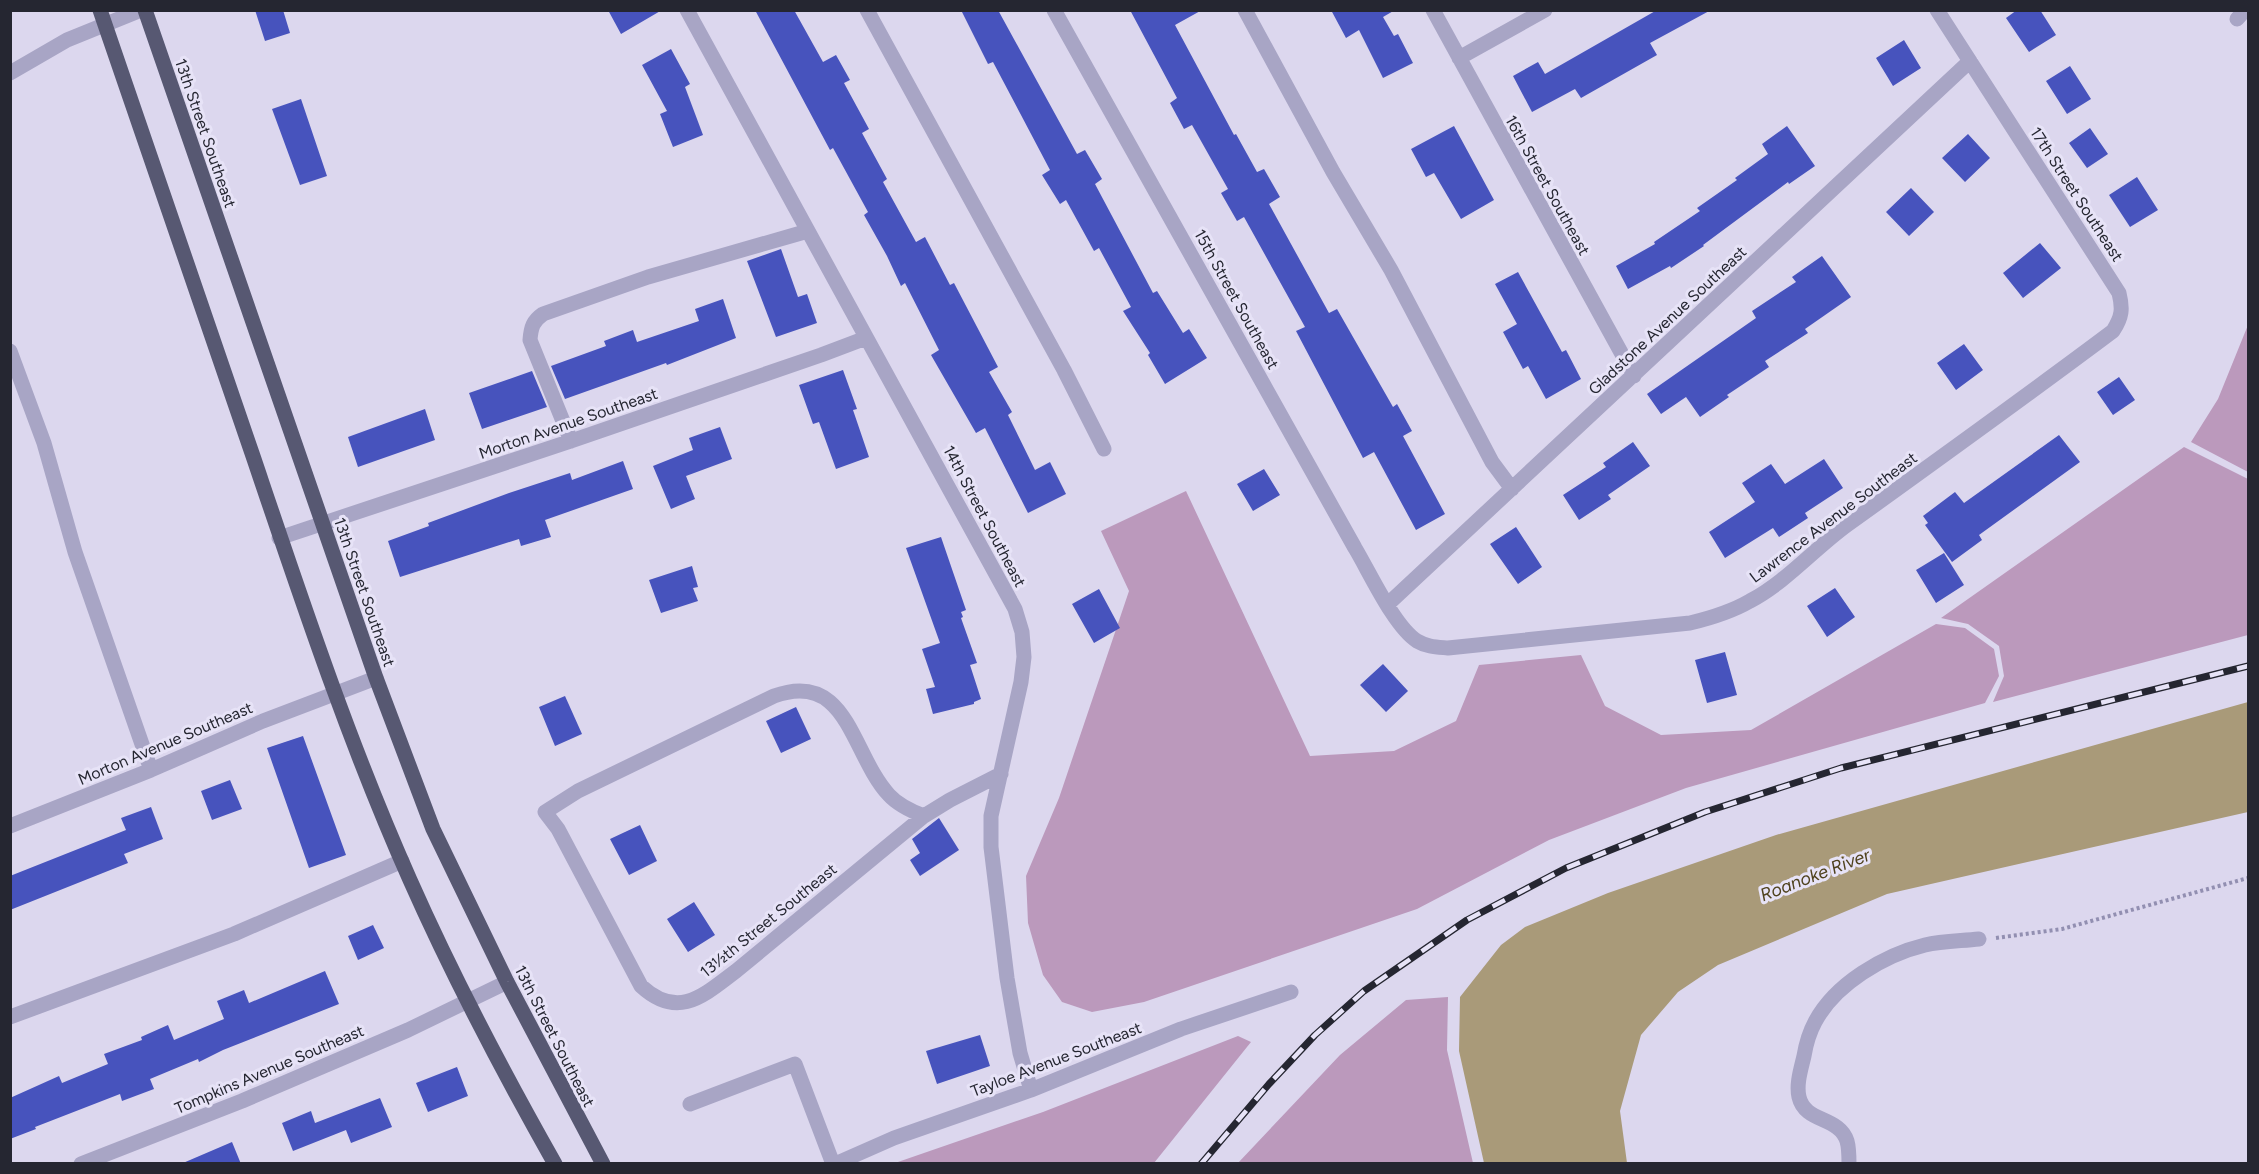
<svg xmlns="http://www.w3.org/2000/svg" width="2259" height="1174" font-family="Figtree,sans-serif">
  <rect width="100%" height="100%" fill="#dcd7ee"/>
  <path fill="#bb99bc" d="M 2248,325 L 2248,472 L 2191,442 L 2218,399 Z
    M 2184,447 L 2248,479 L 2248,635 L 1993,702 L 2004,676 L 1999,646 L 1968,624 L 1941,618 Z
    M 1186,491 L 1310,756 L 1394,751 L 1456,721 L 1479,665 L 1581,655 L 1605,706 L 1661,735 L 1751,730 L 1936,624 L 1965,628 L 1994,649 L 1999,676 L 1985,703 L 1686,788 L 1549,840 L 1417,909 L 1144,1002 L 1092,1012 L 1062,1002 L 1043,975 L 1028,923 L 1026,876 L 1059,798 L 1129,591 L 1101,531 Z
    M 1448,997 L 1447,1050 L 1473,1163 L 1238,1163 L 1340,1055 L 1406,1000 Z
    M 1238,1036 L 1251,1042 L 1154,1163 L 895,1163 L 1043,1112 Z"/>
  <path fill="#a99a79" d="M 2248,702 L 2248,812 L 1887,894 L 1718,965 L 1678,992 L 1641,1035 L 1620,1111 L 1627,1163 L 1484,1163 L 1459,1051 L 1460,997 L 1501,945 L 1525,927 L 1608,893 L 1776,835 Z"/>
  <path fill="#4753bd" d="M 255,10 L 283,10 L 290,33 L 265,41 Z
    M 608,10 L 662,10 L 621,34 Z
    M 755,10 L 794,10 L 823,62 L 836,55 L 850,80 L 844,83 L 869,129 L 862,133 L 887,179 L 883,182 L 916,242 L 925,237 L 950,285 L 954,283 L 998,367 L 989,372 L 1012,412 L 1008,415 L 1035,470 L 1050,462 L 1066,494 L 1028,513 L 985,428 L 976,433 L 931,355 L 939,350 L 905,283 L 901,286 L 887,256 L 864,215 L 868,212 L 833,148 L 830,150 Z
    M 961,10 L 998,10 L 1077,154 L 1085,150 L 1102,179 L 1095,184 L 1153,293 L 1157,291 L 1183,333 L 1189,329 L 1207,358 L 1165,384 L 1148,355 L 1150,353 L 1123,311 L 1131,307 L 1099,248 L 1094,251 L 1066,200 L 1060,204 L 1042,175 L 1050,170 L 993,62 L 988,64 Z
    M 1130,10 L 1202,10 L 1175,25 L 1234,135 L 1236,134 L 1257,172 L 1264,169 L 1280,197 L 1269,204 L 1329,313 L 1337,309 L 1393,407 L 1397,404 L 1412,431 L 1403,436 L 1445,514 L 1416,530 L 1374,452 L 1363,458 L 1296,331 L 1305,327 L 1244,217 L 1237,221 L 1221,193 L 1228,189 L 1192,125 L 1184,129 L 1170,103 L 1177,98 Z
    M 1331,10 L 1395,10 L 1383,17 L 1394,36 L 1398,34 L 1413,63 L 1383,78 L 1359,30 L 1346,38 Z
    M 1657,10 L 1711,10 L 1650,43 L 1657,55 L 1581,98 L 1575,89 L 1532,112 L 1513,76 L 1538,62 L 1545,74 Z
    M 2017,10 L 2040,10 L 2056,35 L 2029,52 L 2006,18 Z
    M 1904,40 L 1921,68 L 1893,86 L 1876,58 Z
    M 671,49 L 690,84 L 685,87 L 703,135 L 673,147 L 660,114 L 667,111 L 642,65 Z
    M 2070,66 L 2091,99 L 2067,114 L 2046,81 Z
    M 301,99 L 327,176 L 300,185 L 272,109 Z
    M 1454,126 L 1494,200 L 1461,219 L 1434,173 L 1426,177 L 1411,149 Z
    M 1787,126 L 1815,166 L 1789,184 L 1788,182 L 1703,245 L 1704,246 L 1671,268 L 1670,266 L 1628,289 L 1616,266 L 1655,244 L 1654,242 L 1700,211 L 1697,208 L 1737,180 L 1735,178 L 1768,154 L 1762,144 Z
    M 2090,128 L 2108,154 L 2087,168 L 2069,143 Z
    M 1968,134 L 1990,158 L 1965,182 L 1942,158 Z
    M 2137,177 L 2158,210 L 2130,227 L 2109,195 Z
    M 1911,188 L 1934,212 L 1909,236 L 1886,212 Z
    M 2040,243 L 2061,268 L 2023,298 L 2003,273 Z
    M 781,249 L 798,297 L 807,294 L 817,323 L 776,337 L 747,261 Z
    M 1822,256 L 1851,297 L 1805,329 L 1808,333 L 1765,361 L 1769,367 L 1727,395 L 1729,397 L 1700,417 L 1686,397 L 1661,414 L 1647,394 L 1756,318 L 1752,311 L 1796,282 L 1792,277 Z
    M 1518,272 L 1562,352 L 1566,350 L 1581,379 L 1546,399 L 1528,366 L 1523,369 L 1503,332 L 1517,324 L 1495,284 Z
    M 723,299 L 736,338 L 667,365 L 666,363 L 565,399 L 551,366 L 606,346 L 604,341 L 633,330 L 637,342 L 699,321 L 695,309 Z
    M 1964,344 L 1983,370 L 1956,390 L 1937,363 Z
    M 843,370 L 857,409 L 853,410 L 869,457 L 836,469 L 819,422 L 813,424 L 799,385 Z
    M 532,371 L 547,407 L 482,429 L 469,393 Z
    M 2119,377 L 2135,400 L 2113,415 L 2097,392 Z
    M 425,409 L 435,440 L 358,467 L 348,437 Z
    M 720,427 L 732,459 L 686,476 L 695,499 L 671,509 L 653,466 L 693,450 L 689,438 Z
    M 2059,435 L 2080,462 L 1979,535 L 1982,540 L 1952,562 L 1925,525 L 1928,523 L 1923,516 L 1955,492 L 1964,503 Z
    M 1633,442 L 1650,466 L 1608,495 L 1611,499 L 1579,520 L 1563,495 L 1606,467 L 1603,463 Z
    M 1824,459 L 1843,488 L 1805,513 L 1808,518 L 1779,537 L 1773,528 L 1725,558 L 1709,532 L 1755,502 L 1742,483 L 1771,464 L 1785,484 Z
    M 623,461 L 633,489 L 545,520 L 551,537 L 521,546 L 519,539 L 400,577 L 388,541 L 429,526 L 428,523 L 509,493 L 570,473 L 572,480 Z
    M 1264,469 L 1280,495 L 1253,511 L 1237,484 Z
    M 1516,527 L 1542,567 L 1518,584 L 1490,544 Z
    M 941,537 L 966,610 L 961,612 L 963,617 L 961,618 L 977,663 L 970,665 L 981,699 L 974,702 L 974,704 L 933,714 L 926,689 L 935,687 L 922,649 L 940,643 L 906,548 Z
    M 1944,553 L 1964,585 L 1936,603 L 1916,570 Z
    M 692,566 L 698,587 L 693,588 L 698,601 L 661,613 L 649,580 Z
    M 1835,588 L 1855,617 L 1827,637 L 1807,606 Z
    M 1099,589 L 1120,628 L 1094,643 L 1072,604 Z
    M 1725,652 L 1737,695 L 1707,703 L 1695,660 Z
    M 1383,664 L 1408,691 L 1386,712 L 1360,685 Z
    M 565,696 L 582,734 L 555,746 L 539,707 Z
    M 796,707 L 811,739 L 781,753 L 766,721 Z
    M 303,736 L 346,855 L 309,868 L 267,748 Z
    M 230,780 L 242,809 L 212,820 L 201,791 Z
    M 151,807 L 163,839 L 124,854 L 128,863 L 10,910 L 10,876 L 126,830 L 121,818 Z
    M 939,818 L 959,850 L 920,876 L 910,860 L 920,853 L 912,839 Z
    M 640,825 L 657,861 L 629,875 L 610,839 Z
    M 694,902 L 715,935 L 688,952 L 667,919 Z
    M 373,925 L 384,948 L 358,960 L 348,936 Z
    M 325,971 L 339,1004 L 223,1050 L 199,1062 L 198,1059 L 150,1079 L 154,1089 L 122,1101 L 120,1094 L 35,1127 L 36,1129 L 10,1139 L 10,1098 L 59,1076 L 62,1083 L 108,1064 L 104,1054 L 142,1040 L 141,1037 L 168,1025 L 174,1040 L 224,1019 L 217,1001 L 244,990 L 249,1003 Z
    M 980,1035 L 990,1066 L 937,1084 L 926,1051 Z
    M 457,1067 L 468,1096 L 428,1112 L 416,1083 Z
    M 380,1098 L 392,1127 L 351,1143 L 346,1130 L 293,1151 L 282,1123 L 311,1111 L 315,1123 Z
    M 232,1142 L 241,1164 L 183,1164 L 183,1163 Z"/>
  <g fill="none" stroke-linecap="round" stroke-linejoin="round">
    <path stroke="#928fb1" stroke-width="4" stroke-dasharray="3 3" stroke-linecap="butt" d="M 1996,938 L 2062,929 L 2248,878"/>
    <path stroke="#a8a5c5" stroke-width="15" d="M 687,10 L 1015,609 L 1022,632 L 1024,657 L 1021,682 L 991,816 L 991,847 L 1007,978 L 1020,1053 L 1031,1090
      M 867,10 L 1064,370 L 1104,449
      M 1054,10 L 1355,548 C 1370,573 1394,626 1417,641 C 1427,647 1437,647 1448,648 L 1690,623 C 1711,618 1731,612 1750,601 C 1786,582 1814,549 1847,525 C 1936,461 2025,397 2113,331 C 2122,317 2123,309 2119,293 L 1937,10
      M 1245,10 L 1333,172 L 1391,270 L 1492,462 L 1512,489
      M 1433,10 L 1634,376
      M 2237,19 L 2245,10
      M 1459,58 L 1545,10
      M 10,73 L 67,40 L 141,10
      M 10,351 L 44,443 L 75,552 L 151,770
      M 571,441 L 530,340 C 531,327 533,321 543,314 L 648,277 L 808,231
      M 279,538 L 571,441 L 821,355 L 866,338
      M 1388,604 L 1970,61
      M 924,816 L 736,971 C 703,996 678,1020 641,986 L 558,829 L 545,812 L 578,791 L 774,696 C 848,669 851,754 889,795 C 898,805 911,811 924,816 L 950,800 L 1001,774
      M 10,826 L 151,770 L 263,721 L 376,678
      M 10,1017 L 234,934 L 402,861
      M 690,1104 L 795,1064 L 833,1164
      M 81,1164 L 242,1101 L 408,1030 L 507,982
      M 835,1164 L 894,1138 L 1031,1090 L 1181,1029 L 1291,992
      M 1849,1164 C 1849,1156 1849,1148 1847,1141 C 1839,1116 1805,1123 1799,1097 C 1796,1084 1801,1069 1804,1056 C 1806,1044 1809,1033 1815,1022 C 1835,984 1884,955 1925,945 C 1942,941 1961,941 1979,939"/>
    <path stroke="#575872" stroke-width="15" d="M 100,10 C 152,160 203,310 254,459 C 302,601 349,743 410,880 C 453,977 503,1072 555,1164
      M 145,10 L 376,678 L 433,829 L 507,982 L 603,1164"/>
    <g stroke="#252631" stroke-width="7">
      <path id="rail" d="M 1201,1164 L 1269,1084 L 1315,1035 L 1364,991 L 1467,920 L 1566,868 L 1705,812 L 1841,768 L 2248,666"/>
    </g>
    <use href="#rail" stroke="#e7e3f7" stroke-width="4.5" stroke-dasharray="14" stroke-linecap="butt"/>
  </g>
  <g text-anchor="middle" stroke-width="6" stroke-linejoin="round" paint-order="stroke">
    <g font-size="16" fill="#252631" stroke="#e7e3f7">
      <text transform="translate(206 133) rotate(71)" y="6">13th Street Southeast</text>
      <text transform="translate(1548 185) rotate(61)" y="6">16th Street Southeast</text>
      <text transform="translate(2077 194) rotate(57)" y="6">17th Street Southeast</text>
      <text transform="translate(1237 299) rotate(61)" y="6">15th Street Southeast</text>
      <text transform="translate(1667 320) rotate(-43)" y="6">Gladstone Avenue Southeast</text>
      <text transform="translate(568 423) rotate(-19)" y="6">Morton Avenue Southeast</text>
      <text transform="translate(985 516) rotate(62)" y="6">14th Street Southeast</text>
      <text transform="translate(1833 517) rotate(-37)" y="6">Lawrence Avenue Southeast</text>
      <text transform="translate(365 592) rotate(71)" y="6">13th Street Southeast</text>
      <text transform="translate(165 743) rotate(-23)" y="6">Morton Avenue Southeast</text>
      <text transform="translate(768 920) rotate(-39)" y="6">13½th Street Southeast</text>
      <text transform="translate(555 1036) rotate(63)" y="6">13th Street Southeast</text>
      <text transform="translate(1056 1059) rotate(-21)" y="6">Tayloe Avenue Southeast</text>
      <text transform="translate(269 1069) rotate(-23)" y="6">Tompkins Avenue Southeast</text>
    </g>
    <g font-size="18" font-style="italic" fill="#4f421e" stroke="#e7e3f7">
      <text transform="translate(1815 875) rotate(-21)" y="6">Roanoke River</text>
    </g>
  </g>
  <rect width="2259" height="1174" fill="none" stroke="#252631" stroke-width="24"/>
</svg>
